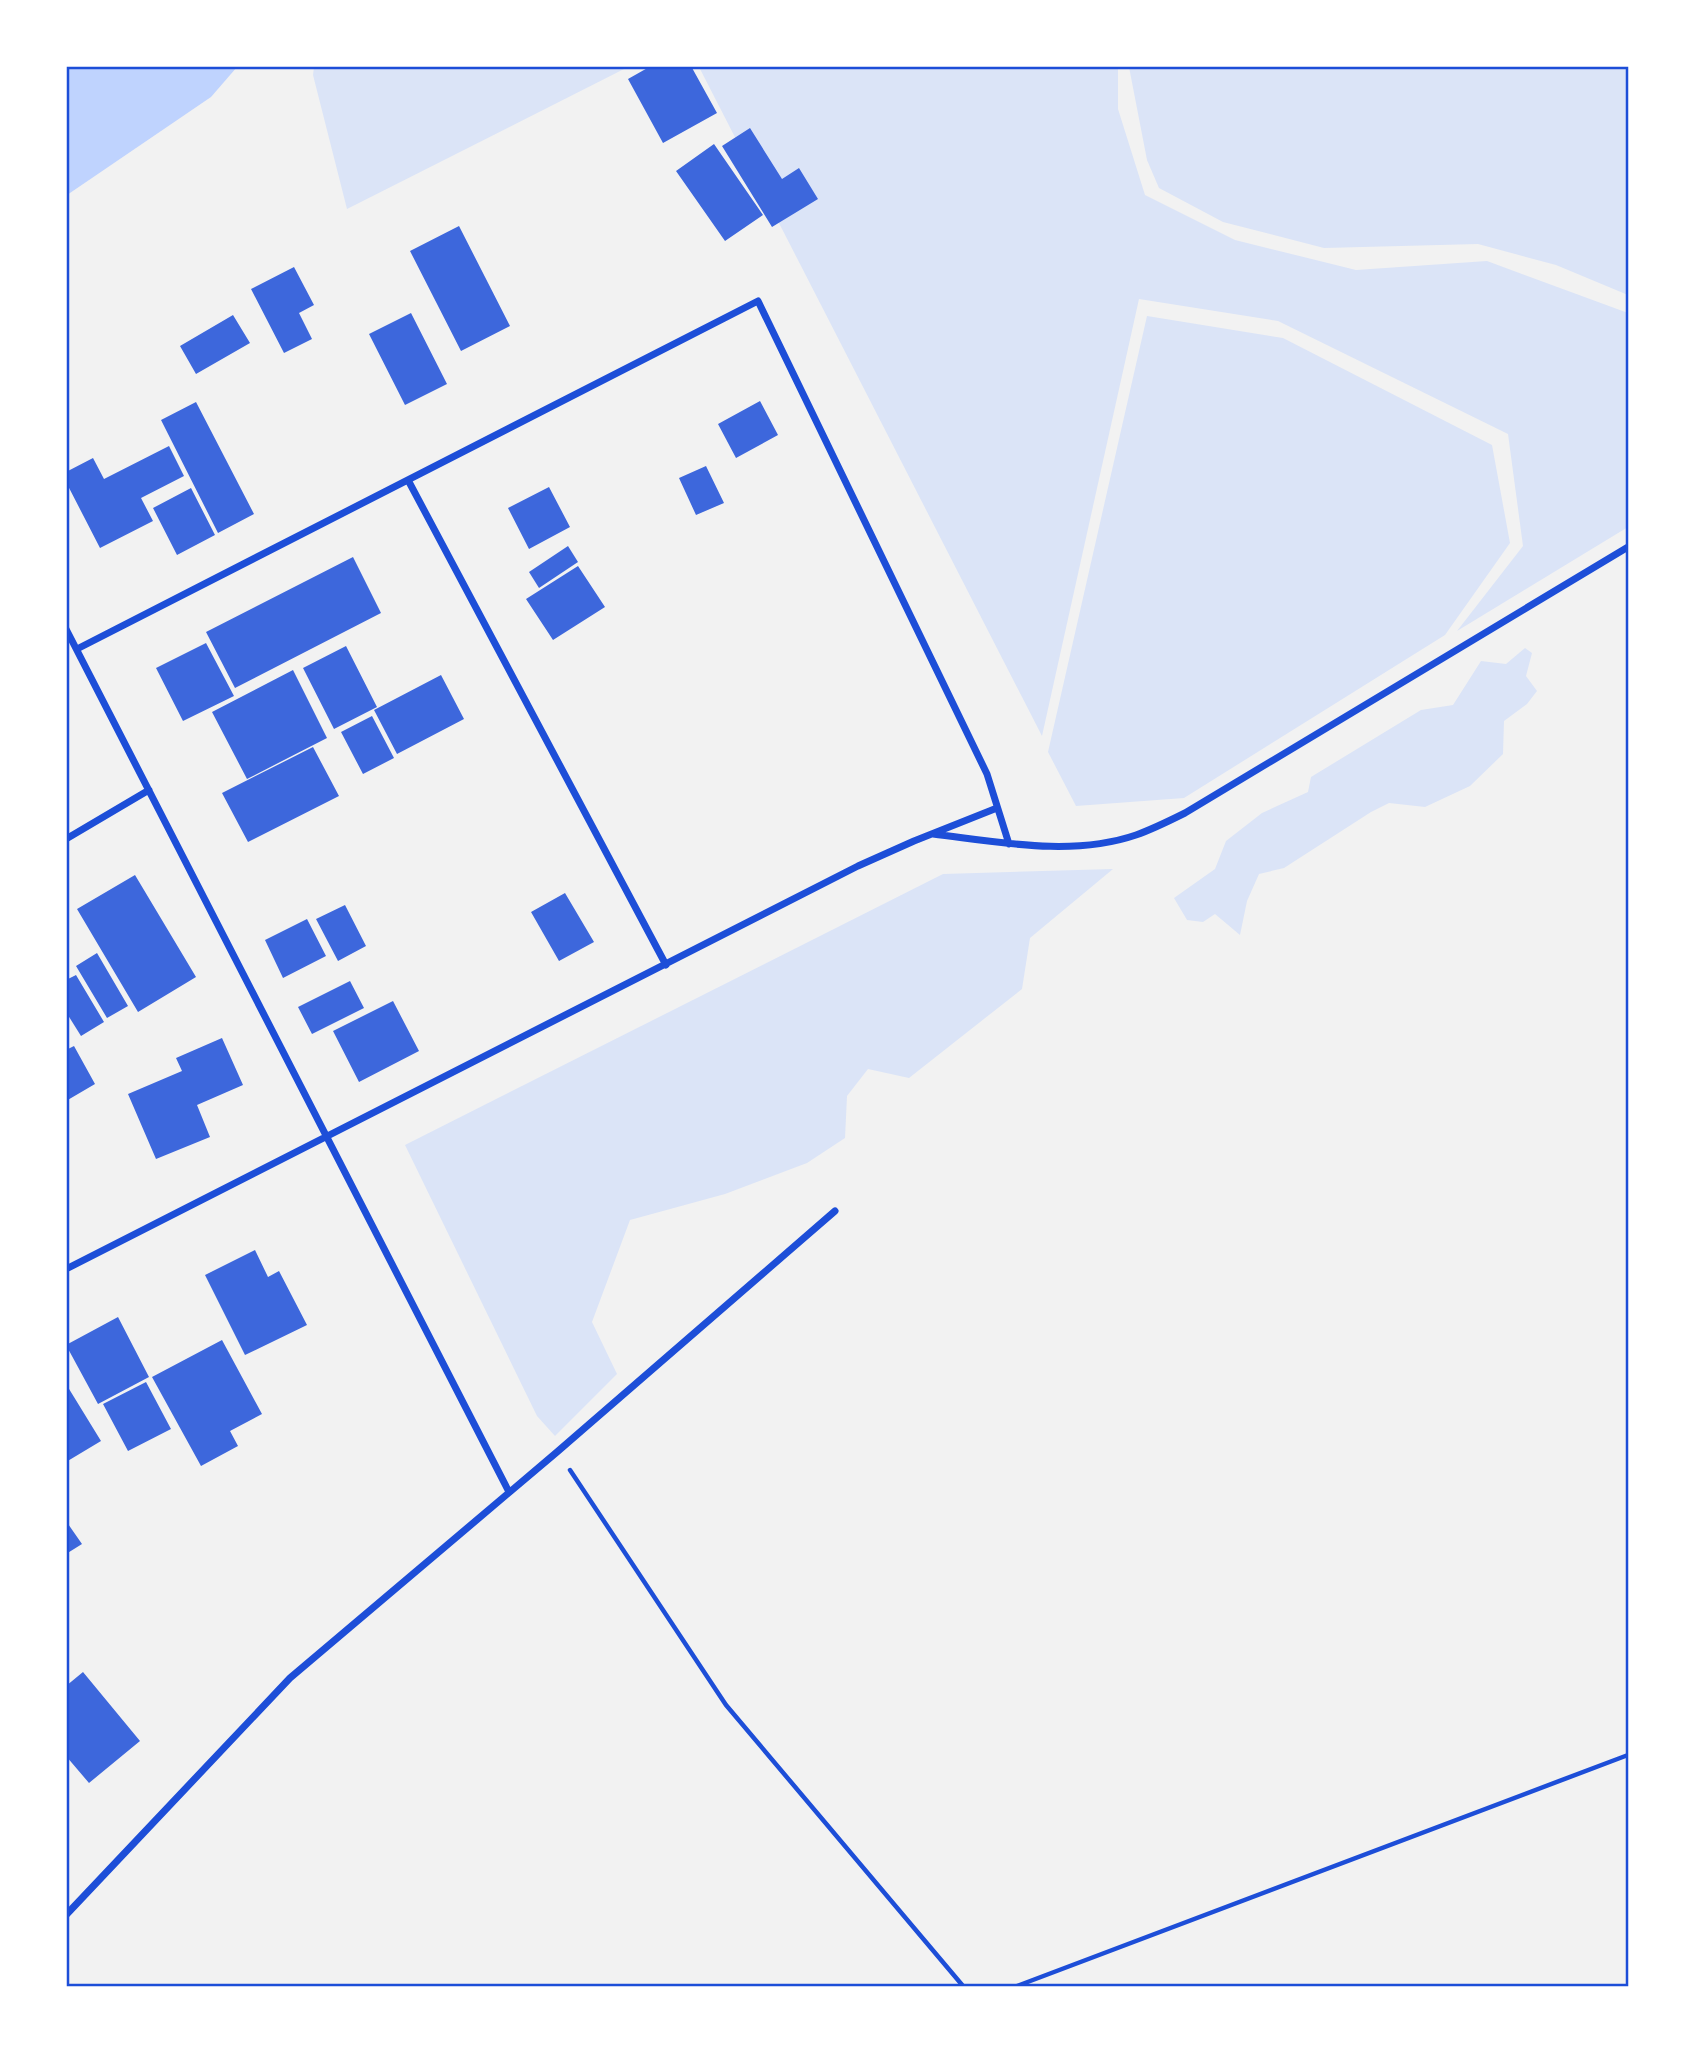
<svg xmlns="http://www.w3.org/2000/svg" width="1695" height="2053" font-family="'Golos Text',sans-serif">
  <rect width="100%" height="100%" fill="#f2f2f2"/>
  <path fill="#dbe4f7" d="M 314,67 L 314,66 L 628,67 L 347,209 L 313,75 Z
    M 699,67 L 1118,67 L 1118,109 L 1145,195 L 1235,240 L 1356,270 L 1487,261 L 1628,313 L 1628,527 L 1457,631 L 1523,546 L 1508,434 L 1278,321 L 1139,299 L 1042,736 Z
    M 1129,67 L 1628,67 L 1628,295 L 1556,265 L 1478,244 L 1324,248 L 1223,222 L 1159,188 L 1147,160 Z
    M 1147,316 L 1283,338 L 1492,445 L 1510,543 L 1445,635 L 1184,798 L 1076,806 L 1048,752 Z
    M 1525,648 L 1532,653 L 1526,676 L 1537,691 L 1527,704 L 1504,721 L 1503,754 L 1470,786 L 1425,807 L 1389,803 L 1371,812 L 1284,868 L 1259,874 L 1247,901 L 1240,935 L 1215,914 L 1203,922 L 1187,920 L 1174,898 L 1215,869 L 1226,841 L 1262,813 L 1308,792 L 1311,777 L 1421,710 L 1453,705 L 1481,661 L 1506,664 Z
    M 1113,869 L 1030,938 L 1022,989 L 909,1078 L 868,1069 L 847,1096 L 845,1138 L 807,1163 L 725,1194 L 630,1220 L 592,1322 L 617,1374 L 555,1436 L 537,1416 L 405,1145 L 943,874 Z"/>
  <path fill="#bfd3fe" d="M 67,66 L 237,66 L 237,67 L 211,97 L 67,195 Z"/>
  <path fill="#3d67dc" d="M 651,66 L 691,66 L 717,113 L 663,143 L 628,79 Z
    M 750,128 L 782,179 L 799,168 L 818,199 L 772,227 L 722,146 Z
    M 714,144 L 763,215 L 725,241 L 676,171 Z
    M 459,226 L 510,326 L 461,351 L 410,251 Z
    M 294,267 L 314,305 L 299,313 L 312,339 L 284,353 L 251,289 Z
    M 411,313 L 447,384 L 405,405 L 369,334 Z
    M 233,315 L 250,343 L 196,374 L 180,346 Z
    M 760,401 L 778,435 L 736,458 L 718,424 Z
    M 196,402 L 254,514 L 218,533 L 161,420 Z
    M 169,446 L 184,476 L 141,498 L 153,521 L 100,548 L 66,482 L 66,472 L 93,458 L 104,479 Z
    M 706,466 L 724,503 L 696,515 L 679,478 Z
    M 549,487 L 570,527 L 529,549 L 508,508 Z
    M 191,488 L 215,535 L 177,555 L 153,508 Z
    M 568,546 L 578,562 L 539,588 L 529,572 Z
    M 353,557 L 381,613 L 235,688 L 206,632 Z
    M 578,566 L 605,607 L 553,640 L 526,599 Z
    M 206,643 L 234,696 L 183,721 L 156,668 Z
    M 346,646 L 377,707 L 334,729 L 303,668 Z
    M 293,670 L 327,738 L 247,779 L 212,712 Z
    M 441,675 L 464,719 L 397,754 L 374,710 Z
    M 372,716 L 394,758 L 363,774 L 341,732 Z
    M 313,747 L 339,796 L 248,842 L 222,793 Z
    M 135,875 L 196,977 L 138,1012 L 77,909 Z
    M 565,893 L 594,942 L 559,961 L 531,912 Z
    M 345,905 L 366,946 L 338,961 L 316,919 Z
    M 307,919 L 326,956 L 283,978 L 265,940 Z
    M 97,953 L 128,1006 L 107,1018 L 76,966 Z
    M 76,975 L 104,1022 L 81,1036 L 66,1012 L 66,980 Z
    M 350,981 L 364,1008 L 312,1034 L 298,1007 Z
    M 393,1001 L 419,1051 L 359,1082 L 333,1031 Z
    M 222,1038 L 243,1085 L 197,1105 L 210,1137 L 156,1159 L 128,1094 L 182,1071 L 176,1058 Z
    M 74,1046 L 95,1084 L 66,1101 L 66,1050 Z
    M 255,1250 L 268,1277 L 279,1271 L 307,1325 L 245,1355 L 205,1275 Z
    M 118,1317 L 149,1377 L 98,1404 L 66,1345 Z
    M 222,1340 L 262,1414 L 230,1431 L 238,1446 L 201,1466 L 152,1377 Z
    M 146,1382 L 171,1429 L 128,1451 L 103,1404 Z
    M 66,1384 L 101,1441 L 66,1462 Z
    M 66,1521 L 82,1544 L 66,1554 Z
    M 83,1672 L 140,1741 L 89,1783 L 66,1756 L 66,1686 Z"/>
  <g fill="none" stroke-linecap="round" stroke-linejoin="round">
    <path stroke="#1d4ed8" stroke-width="4.5" d="M 570,1470 L 726,1705 L 963,1986
      M 1017,1986 L 1628,1755"/>
    <path stroke="#1d4ed8" stroke-width="7" d="M 408,480 L 666,965
      M 66,629 L 509,1492
      M 77,649 L 758,301 L 987,774 L 1009,844
      M 933,834 C 999,842 1072,857 1136,835 C 1153,829 1169,821 1185,813 L 1628,547
      M 66,839 L 149,790
      M 66,1269 L 858,866 L 914,841 L 997,808
      M 66,1915 L 290,1678 L 557,1452 L 835,1211"/>
  </g>
  <rect width="1695" height="2053" fill="none" stroke="#ffffff" stroke-width="136"/>
  <rect x="68" y="68" width="1559" height="1917" fill="none" stroke="#1d4ed8" stroke-width="2.5"/>
</svg>
